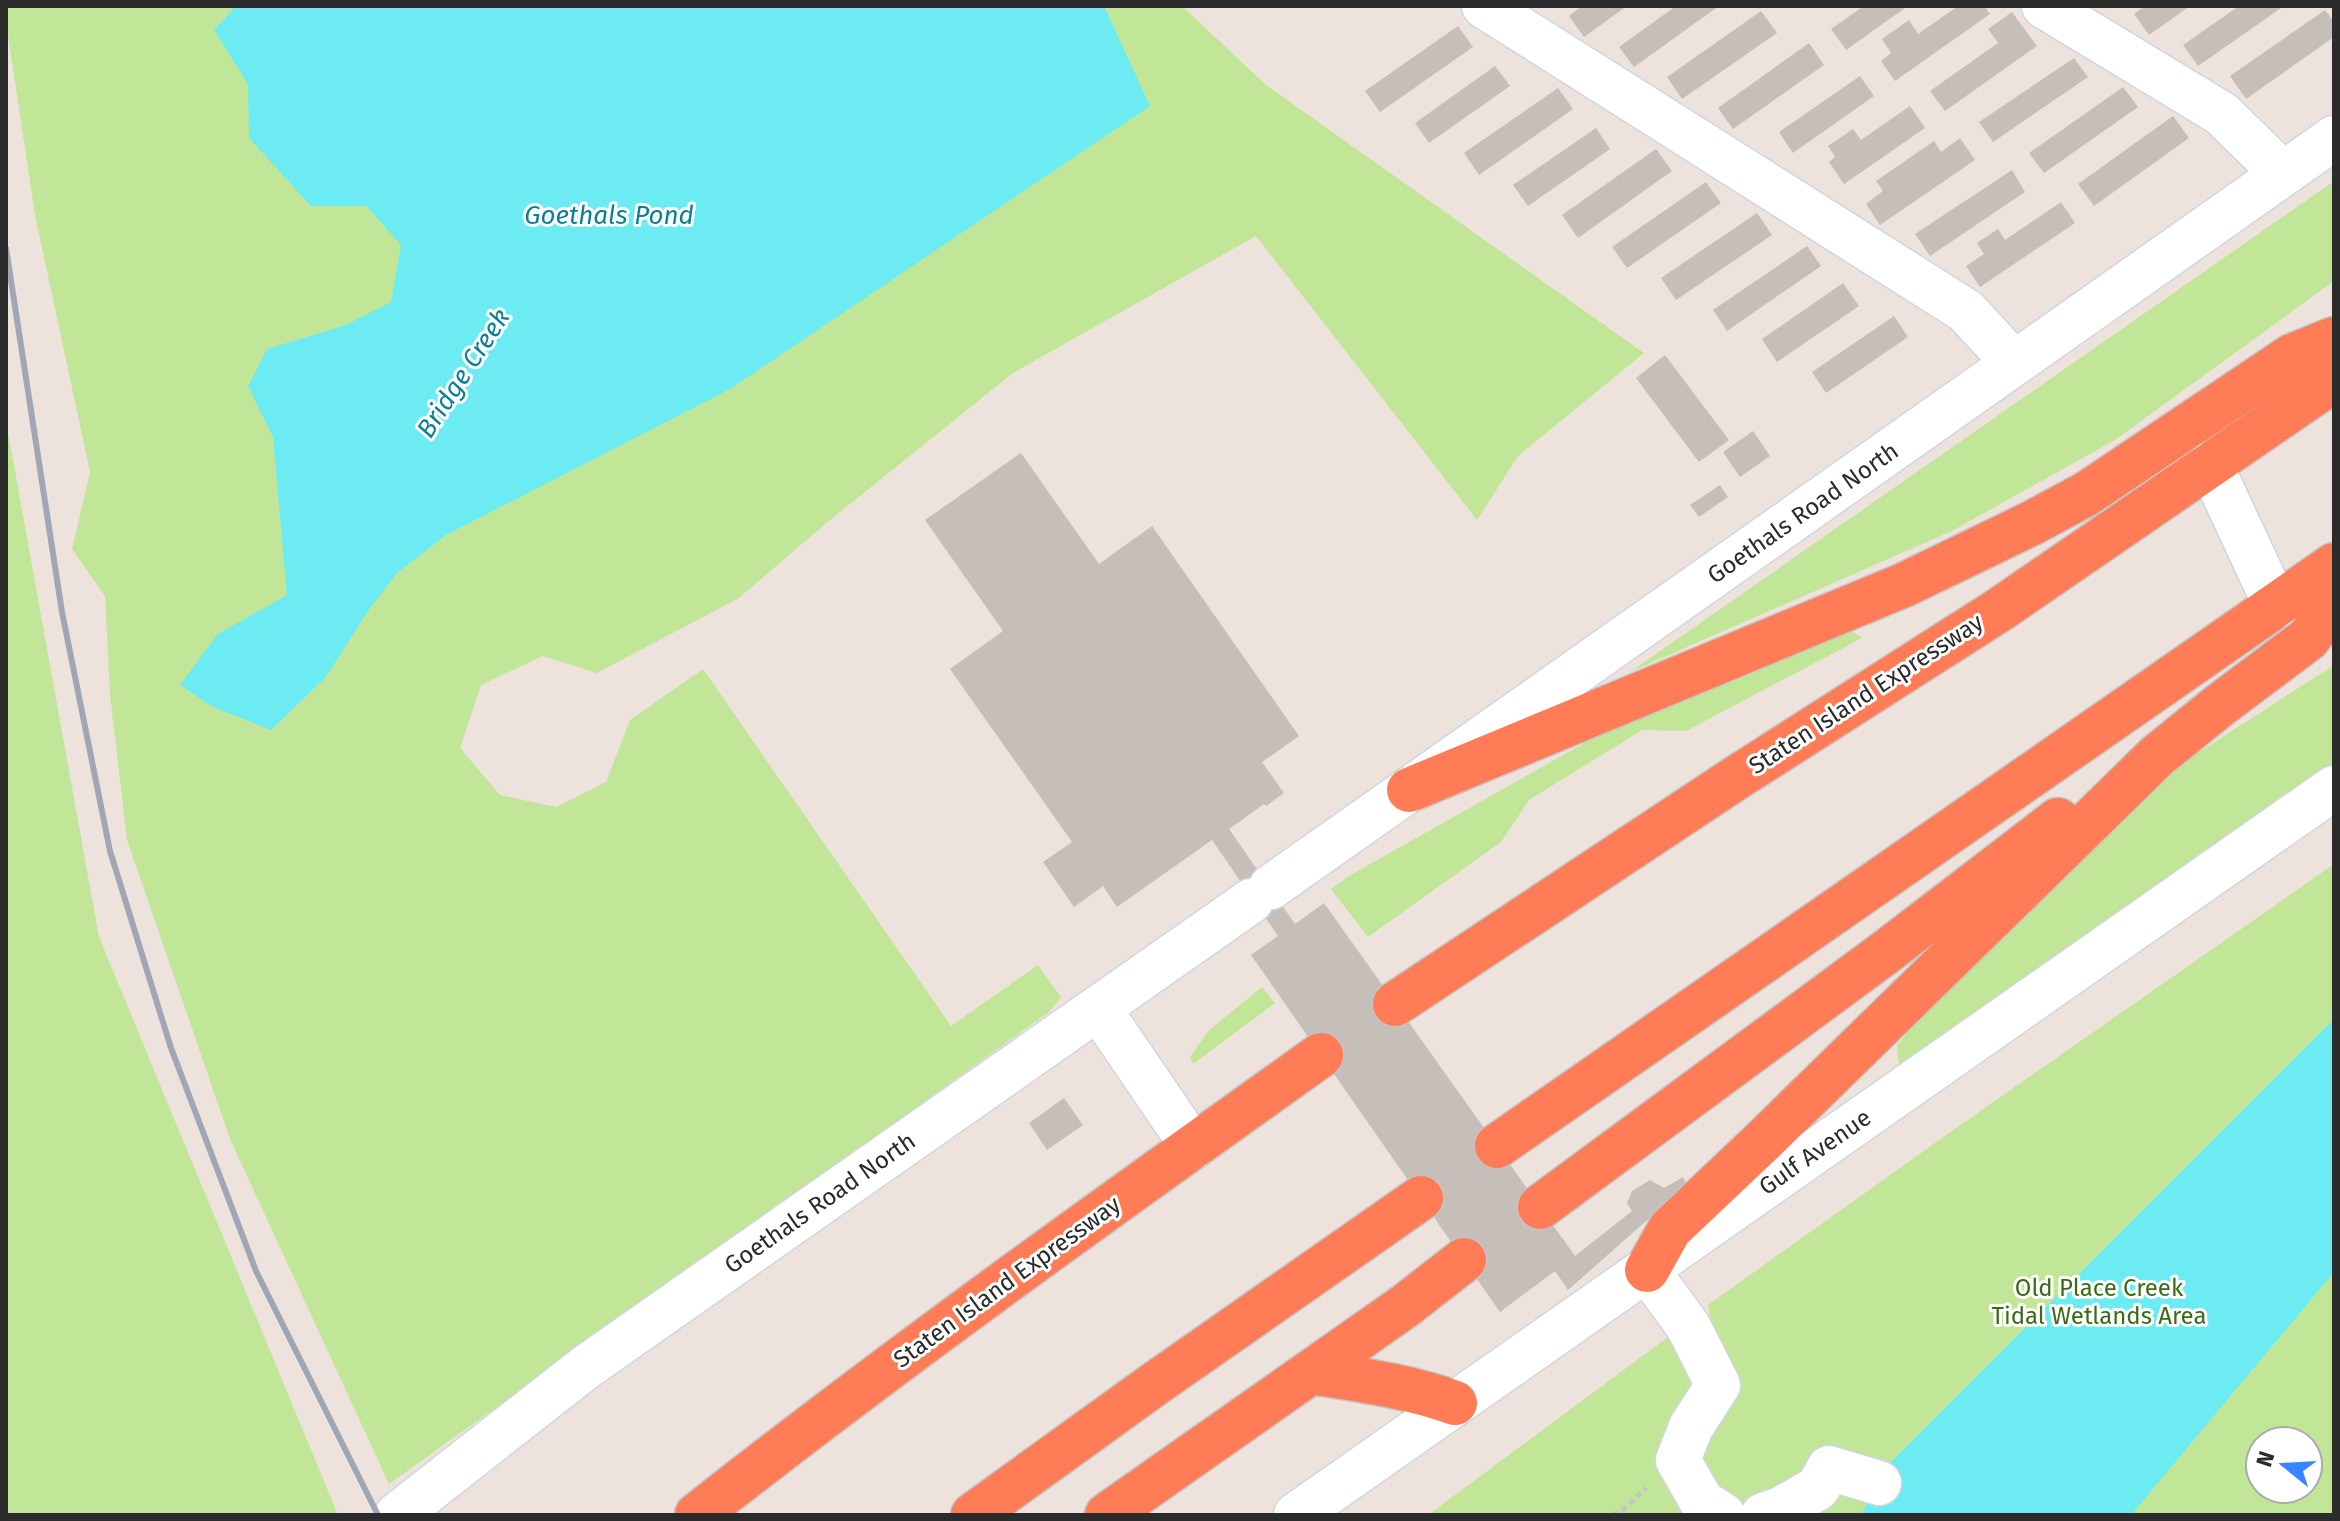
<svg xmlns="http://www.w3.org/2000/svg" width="2340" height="1521" font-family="'Fira Sans',sans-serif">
  <rect width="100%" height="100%" fill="#ede3dc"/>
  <path fill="#c2e697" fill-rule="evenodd" d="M 6,6 L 1182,6 L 1266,85 L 1644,353 L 1518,456 L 1477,520 L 1256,236 L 1013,373 L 830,520 L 739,598 L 597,673 L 543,656 L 481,685 L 460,748 L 500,795 L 556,807 L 606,782 L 630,720 L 703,669 L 951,1026 L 1038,965 L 1061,997 L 1049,1012 L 389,1484 L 230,1139 L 127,840 L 110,695 L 105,596 L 72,549 L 90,472 L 35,215 L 6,22 Z
    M 2334,181 L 2334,281 L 2115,440 L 1952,531 L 1630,672 Z
    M 6,421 L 99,937 L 338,1515 L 6,1515 Z
    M 1849,629 L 1862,638 L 1686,731 L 1642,730 L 1529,800 L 1501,842 L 1368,937 L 1331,889 L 1349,876 L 1602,733 Z
    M 2334,665 L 2334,775 L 1899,1070 L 1897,1046 L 1919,1017 L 2162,776 Z
    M 2334,864 L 2334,1515 L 1428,1515 L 1668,1337 L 1674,1342 L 1710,1317 L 1708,1305 L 1949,1133 ZM 2260,1441 L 2308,1441 L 2308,1489 L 2260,1489 Z
    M 1262,987 L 1275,1003 L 1193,1064 L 1190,1057 L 1208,1031 Z"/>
  <path fill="#6cebf3" d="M 236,6 L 1104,6 L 1150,106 L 730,389 L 446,535 L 397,573 L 370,608 L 325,678 L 271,730 L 213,707 L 180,685 L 218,634 L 287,595 L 273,437 L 248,386 L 267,349 L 346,325 L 391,302 L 401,245 L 366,206 L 311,206 L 249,138 L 248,84 L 214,30 Z
    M 2334,1019 L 2334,1272 L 2131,1515 L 1861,1515 L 1891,1462 Z"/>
  <path fill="#c6beb8" d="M 1582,6 L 1627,6 L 1584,37 L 1569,16 Z
    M 1676,6 L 1719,6 L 1634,67 L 1619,47 Z
    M 1864,6 L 1908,6 L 1846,50 L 1831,29 Z
    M 1958,6 L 1984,6 L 1990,14 L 1895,81 L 1881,61 L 1891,53 L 1882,39 L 1909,20 L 1918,34 Z
    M 2145,6 L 2190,6 L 2149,35 L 2134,14 Z
    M 2239,6 L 2284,6 L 2198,66 L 2183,45 Z
    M 2325,10 L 2334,22 L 2334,37 L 2246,99 L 2230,76 Z
    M 1761,11 L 1777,33 L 1682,99 L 1667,77 Z
    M 2012,12 L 2037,46 L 1945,111 L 1930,91 L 1998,43 L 1988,29 Z
    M 1458,26 L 1473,47 L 1380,112 L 1365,91 Z
    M 1809,43 L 1824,65 L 1733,129 L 1718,108 Z
    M 2074,58 L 2088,77 L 1993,142 L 1979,122 Z
    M 1495,66 L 1510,86 L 1429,143 L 1415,123 Z
    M 1860,76 L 1874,96 L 1793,153 L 1779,132 Z
    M 2123,87 L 2138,107 L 2044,173 L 2029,153 Z
    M 1558,88 L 1573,109 L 1479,175 L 1464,153 Z
    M 1910,106 L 1925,128 L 1844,184 L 1829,162 L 1835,157 L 1828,146 L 1853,129 L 1861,140 Z
    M 2173,116 L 2189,138 L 2094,206 L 2078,184 Z
    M 1596,128 L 1610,149 L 1528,206 L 1513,185 Z
    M 1960,138 L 1975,160 L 1880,225 L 1866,204 L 1883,191 L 1876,181 L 1934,141 L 1941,152 Z
    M 1656,149 L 1672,171 L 1578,238 L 1562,215 Z
    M 2012,170 L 2025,192 L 1930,256 L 1915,234 Z
    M 1706,182 L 1721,203 L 1627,268 L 1612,247 Z
    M 2061,202 L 2075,223 L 1980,287 L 1966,266 L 1984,254 L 1977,243 L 1998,229 L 2005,240 Z
    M 1757,213 L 1772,235 L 1676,300 L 1661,278 Z
    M 1807,246 L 1821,266 L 1727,331 L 1713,310 Z
    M 1843,283 L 1859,306 L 1777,362 L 1762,339 Z
    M 1894,316 L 1908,337 L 1826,393 L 1812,372 Z
    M 1665,355 L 1729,440 L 1699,462 L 1636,378 Z
    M 1753,431 L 1770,456 L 1740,477 L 1723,452 Z
    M 1021,453 L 1099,564 L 1152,526 L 1299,736 L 1262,762 L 1284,793 L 1266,806 L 1264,804 L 1229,829 L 1295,924 L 1324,903 L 1575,1256 L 1632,1211 L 1627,1203 L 1632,1191 L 1650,1180 L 1664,1188 L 1683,1177 L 1687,1185 L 1568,1290 L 1555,1271 L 1500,1312 L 1251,955 L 1278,936 L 1212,840 L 1117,907 L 1103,886 L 1074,907 L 1043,862 L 1072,842 L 950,669 L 1003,631 L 925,520 Z
    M 1720,485 L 1728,497 L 1699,517 L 1690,505 Z
    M 1064,1098 L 1083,1125 L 1047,1150 L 1029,1123 Z"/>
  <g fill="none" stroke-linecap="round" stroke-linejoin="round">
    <path stroke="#c6beb9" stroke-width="44" stroke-dasharray="44 22" stroke-linecap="butt" d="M 1321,1055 L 1395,1004
      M 1421,1198 L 1497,1146
      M 1464,1260 L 1540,1207"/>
    <g stroke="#cfd6e0" stroke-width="47">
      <path id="minor" d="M 1484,6 L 1966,311 L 2014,363
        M 2044,6 L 2222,114 L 2283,174
        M 2210,464 L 2276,606
        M 1271,887 L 2334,138
        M 1099,1009 L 1193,1147
        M 1647,1270 L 1688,1326 L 1718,1385 L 1691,1427 L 1678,1460 L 1702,1502 L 1723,1515
        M 397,1515 L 586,1367 L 1251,901
        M 1296,1515 L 2334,788
        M 1763,1515 L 1781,1509 L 1818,1488 L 1829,1468 L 1879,1483"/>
    </g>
    <g stroke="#c4c4c4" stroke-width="47">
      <path id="highway" d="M 1409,790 L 1904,585 L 2032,523 L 2086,494 L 2292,356 L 2334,339
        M 1395,1004 L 1739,776 L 1999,610 L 2334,380
        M 1497,1146 L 2334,565
        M 1540,1207 L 1886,952 L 2058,820
        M 1647,1270 L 1670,1229 L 1763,1141 L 2157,756 L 2220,705 L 2308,639 L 2334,605
        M 1311,1372 C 1360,1380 1408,1386 1455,1403
        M 697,1515 C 900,1355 1111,1205 1321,1055
        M 973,1515 L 1156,1383 L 1421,1198
        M 1107,1515 L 1405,1306 L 1464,1260"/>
    </g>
    <path stroke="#c4c4c4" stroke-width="5" stroke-dasharray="6 4" stroke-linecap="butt" d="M 1613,1515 L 1622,1511 L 1646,1488"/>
    <use href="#minor" stroke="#fff" stroke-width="44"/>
    <use href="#highway" stroke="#ff7c56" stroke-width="44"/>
    <path stroke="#9fa7b6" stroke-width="6" d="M 6,248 L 62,612 L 110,851 L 171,1048 L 256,1271 L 378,1515"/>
  </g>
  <g text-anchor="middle" stroke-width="6" stroke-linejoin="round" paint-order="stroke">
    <g font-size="24" fill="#2b2b2b" stroke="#fff">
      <text transform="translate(1803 513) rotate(-35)" y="8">Goethals Road North</text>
      <text transform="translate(1866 694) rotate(-33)" y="8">Staten Island Expressway</text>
      <text transform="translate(1815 1152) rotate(-35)" y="8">Gulf Avenue</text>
      <text transform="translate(820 1203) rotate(-35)" y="8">Goethals Road North</text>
      <text transform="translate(1007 1282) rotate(-36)" y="8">Staten Island Expressway</text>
    </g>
    <g font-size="24" fill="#3a6b17" stroke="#fff">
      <text x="2099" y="1296">Old Place Creek<tspan x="2099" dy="28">Tidal Wetlands Area</tspan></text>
    </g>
    <g font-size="26" font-style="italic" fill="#098093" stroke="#fff">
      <text x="609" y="224">Goethals Pond</text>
      <text transform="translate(463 373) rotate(-57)" y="9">Bridge Creek</text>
    </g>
  </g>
  <rect width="2340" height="1521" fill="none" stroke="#2b2b2b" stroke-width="16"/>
  <g transform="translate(2284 1465) rotate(288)"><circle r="38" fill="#ffffff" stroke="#aaaaaa" stroke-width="2"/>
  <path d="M0-6L14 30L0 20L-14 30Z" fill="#3886ff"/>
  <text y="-12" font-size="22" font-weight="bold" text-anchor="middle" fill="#2b2b2b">N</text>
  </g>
</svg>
